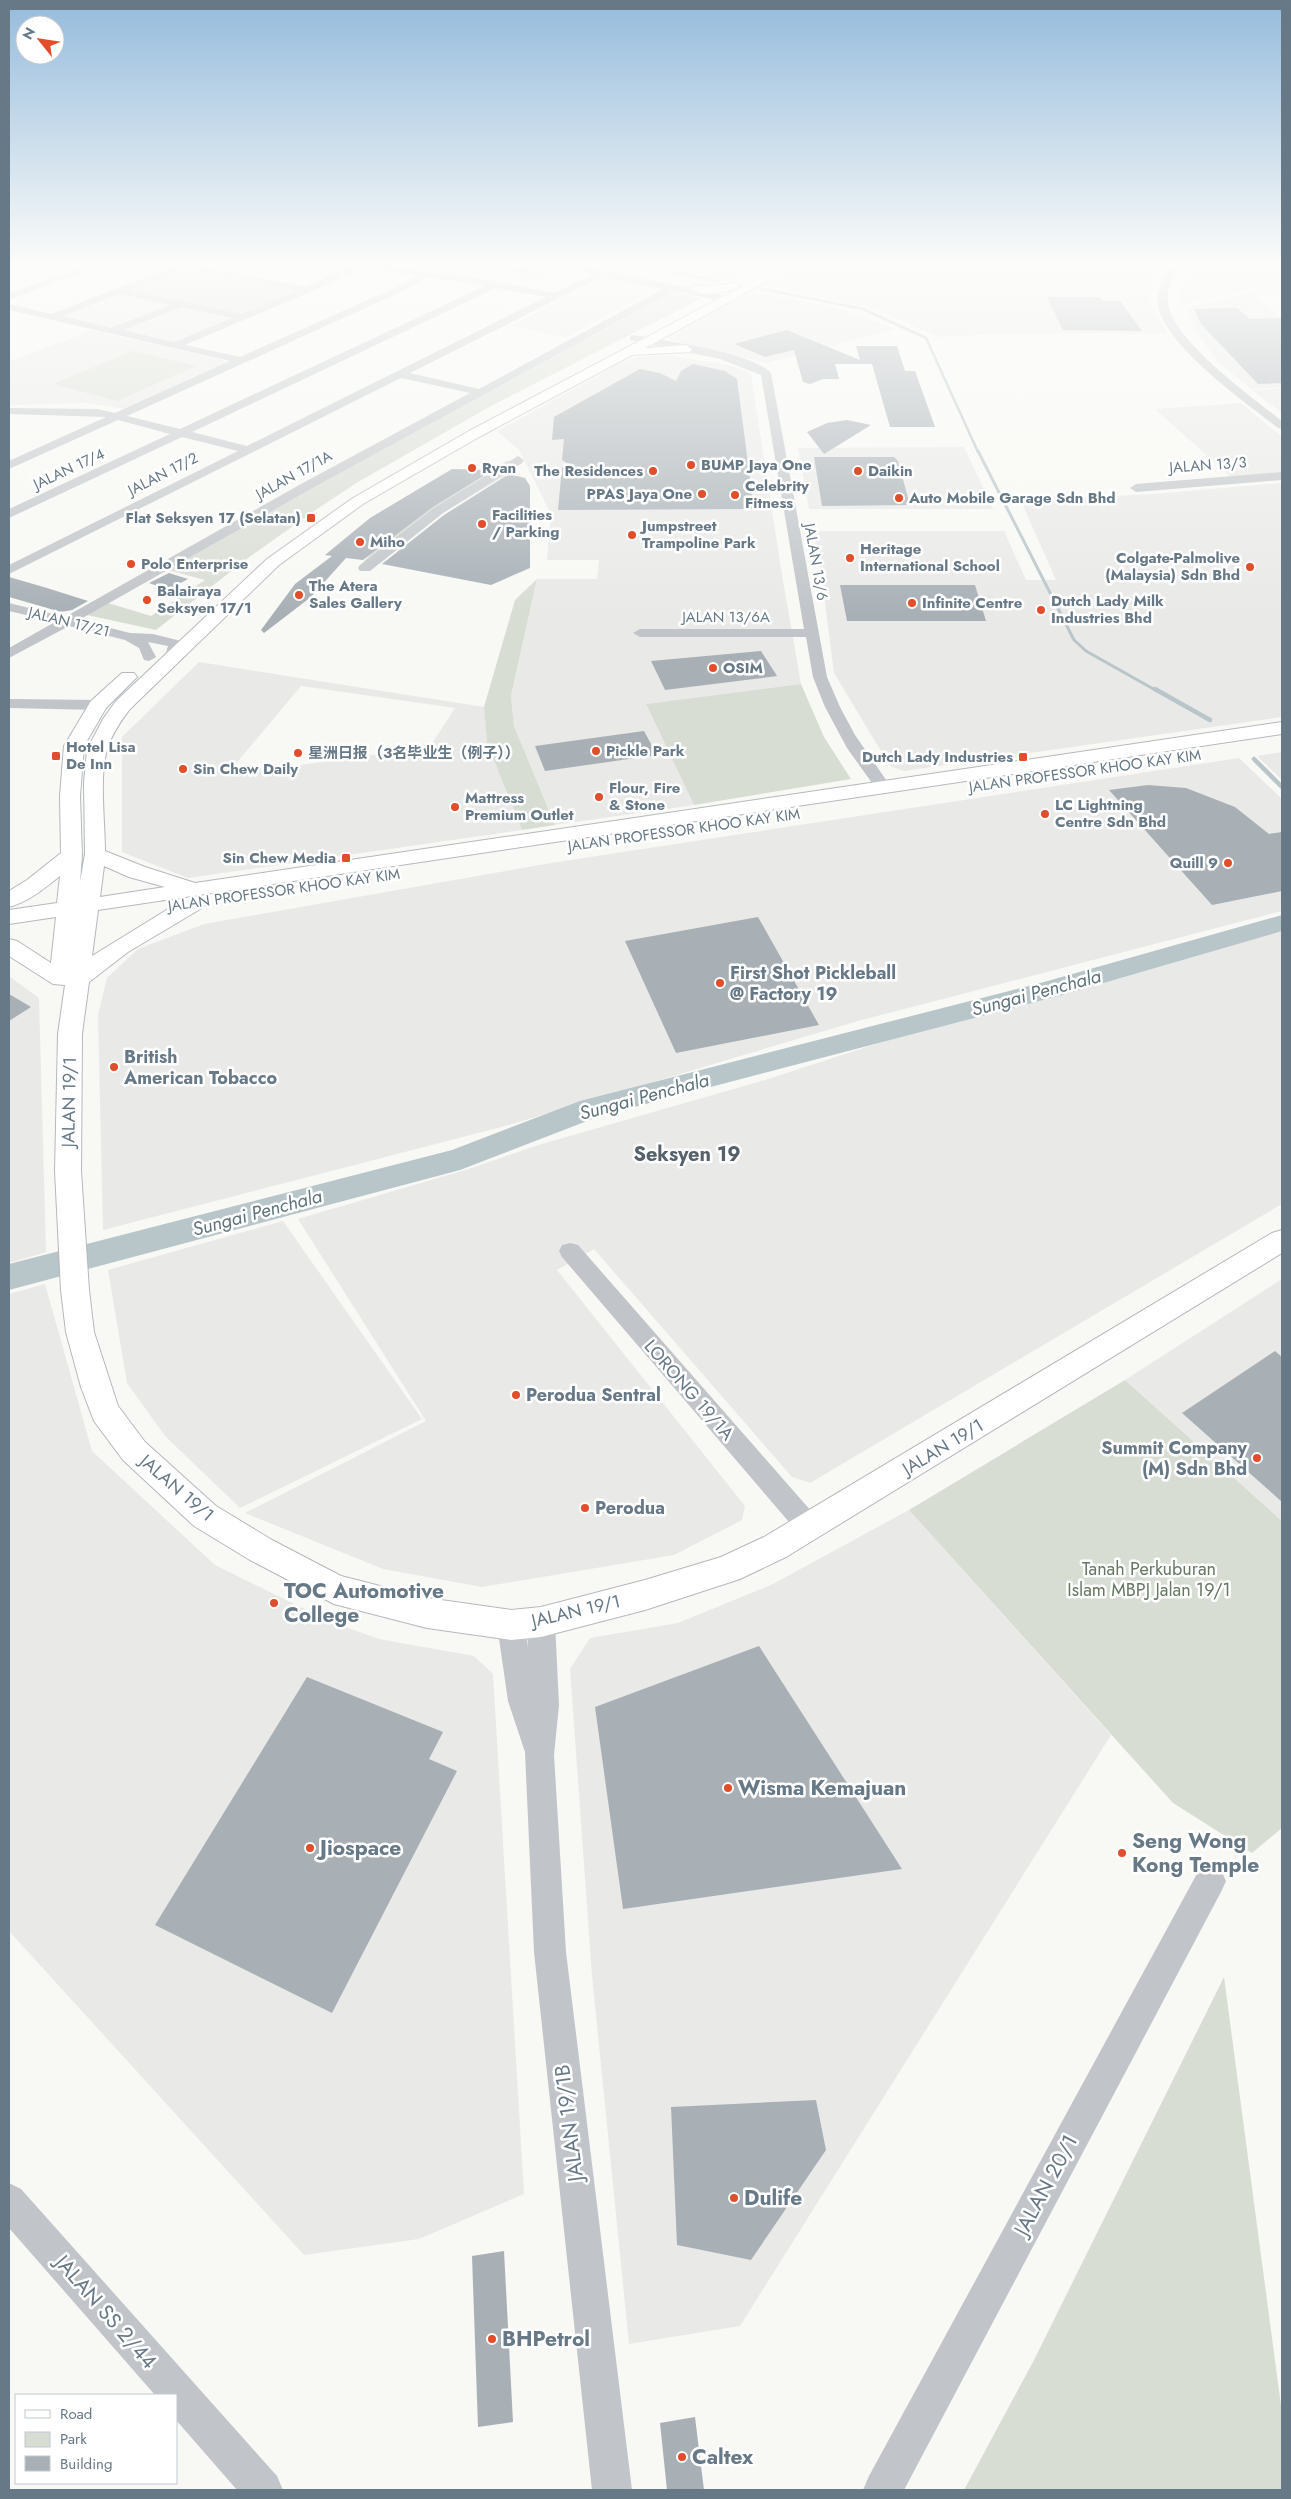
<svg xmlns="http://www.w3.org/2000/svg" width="1291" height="2499" font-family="Jost,'Noto Sans SC',sans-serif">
  <rect width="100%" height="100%" fill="#f8f8f5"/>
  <path fill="#e9e9e8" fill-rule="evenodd" d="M 646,265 L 762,265 L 734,280 L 727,280 Z
    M 806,265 L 1163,265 L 1154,279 L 1150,300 L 1167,334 L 1021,333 L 939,337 L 870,307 L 768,286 Z
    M 1200,265 L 1282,265 L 1282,280 L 1179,306 L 1178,288 Z
    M 603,278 L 658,288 L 566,337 L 510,326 Z
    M 1282,284 L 1282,297 L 1260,295 L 1255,291 Z
    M 121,292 L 174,304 L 111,329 L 58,317 Z
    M 751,292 L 838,308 L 896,329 L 766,363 L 670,340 L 668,337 Z
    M 1253,292 L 1282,320 L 1282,387 L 1251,389 L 1216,360 L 1190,321 L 1187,309 L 1192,306 Z
    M 179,306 L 232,318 L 174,342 L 119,330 Z
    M 92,330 L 227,361 L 224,365 L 125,409 L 87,403 L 9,405 L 9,362 Z
    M 668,355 L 728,365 L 746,371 L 751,375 L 783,581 L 801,684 L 646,704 L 694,805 L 555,825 L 514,726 L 511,696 L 537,579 L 597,579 L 599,560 L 547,560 L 551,514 L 519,450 L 497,431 L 621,363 L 638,357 Z
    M 1282,388 L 1282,413 L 1253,391 Z
    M 1241,403 L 1282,437 L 1282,473 L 1231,477 L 1155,409 Z
    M 964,447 L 993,509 L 809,509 L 798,448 Z
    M 1282,483 L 1282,717 L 904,771 L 890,766 L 834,673 L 822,578 L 813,531 L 1004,531 L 1026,580 L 1056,580 L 1021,501 L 1153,494 Z
    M 199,662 L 484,707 L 487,743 L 522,830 L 188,878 L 122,852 L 122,737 ZM 301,686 L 455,708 L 431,745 L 404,744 L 399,750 L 384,747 L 379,754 L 257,771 L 233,767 Z
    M 1282,752 L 1282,780 L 1257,756 Z
    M 1239,758 L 1282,799 L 1282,911 L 858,1021 L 509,1125 L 103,1230 L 98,1014 L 107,978 L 138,949 L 204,924 L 551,863 Z
    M 1282,930 L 1282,1204 L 810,1483 L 792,1477 L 594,1249 L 557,1270 L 745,1506 L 742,1520 L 674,1555 L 482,1587 L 383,1569 L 245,1513 L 426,1421 L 298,1219 L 472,1168 L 535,1146 L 765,1080 L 879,1043 Z
    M 9,976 L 39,998 L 46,1252 L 9,1263 Z
    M 283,1221 L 422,1419 L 240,1508 L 165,1436 L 127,1383 L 108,1270 Z
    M 1282,1279 L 1282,1521 L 1125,1380 Z
    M 45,1284 L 92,1451 L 215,1565 L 329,1621 L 379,1639 L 474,1656 L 493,1674 L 524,2194 L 419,2239 L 304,2255 L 9,1931 L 9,1294 Z
    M 909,1510 L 1111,1735 L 740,2326 L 629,2344 L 592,1976 L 570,1669 L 590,1638 L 678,1623 L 771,1585 Z"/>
  <path fill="#d8ddd4" d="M 473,265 C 484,265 503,270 513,268 C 532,265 542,263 561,268 L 535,279 Z
    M 182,268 L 298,291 L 243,314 L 125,290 Z
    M 673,292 L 702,298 L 491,406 L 358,482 L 317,509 L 248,558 L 156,630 L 87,615 L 108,603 L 151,616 L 205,580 L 168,570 L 272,510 Z
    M 133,351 L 196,366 L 117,401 L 53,384 Z
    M 508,460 L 514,470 L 443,513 L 380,563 L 364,561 L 392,532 Z
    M 537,579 L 511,696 L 514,726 L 555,825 L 522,830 L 487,743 L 484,707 L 515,600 Z
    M 801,684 L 824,737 L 851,779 L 694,805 L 646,704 Z
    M 1125,1380 L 1282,1521 L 1282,1828 L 1252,1853 L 1173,1803 L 909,1510 Z
    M 1224,1977 L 1282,2413 L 1282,2490 L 964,2490 L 1034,2360 Z"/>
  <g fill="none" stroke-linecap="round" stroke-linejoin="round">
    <path stroke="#b8c5c9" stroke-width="2.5" d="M 481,265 L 521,270 L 551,265
      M 634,265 L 719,281
      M 762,289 L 863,309 L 926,338 L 978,452"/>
    <path stroke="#b8c5c9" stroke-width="3" d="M 978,451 L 1074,640 L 1086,651 L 1157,691"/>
    <path stroke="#b8c5c9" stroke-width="4.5" d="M 1155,689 L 1210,720
      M 1254,759 L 1282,787"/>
    <path fill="#b8c5c9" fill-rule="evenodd" d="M 1282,915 L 1282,931 L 1062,995 L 600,1116 L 460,1170 L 9,1290 L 9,1264 L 452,1150 L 580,1101 L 1044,982 Z"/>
  </g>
  <path fill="#a8b0b6" d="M 1047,297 L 1101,297 L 1103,301 L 1120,301 L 1142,331 L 1063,330 Z
    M 1237,308 L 1250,319 L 1282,318 L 1282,383 L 1258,384 L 1201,324 L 1194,309 Z
    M 787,330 L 860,360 L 856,346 L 897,346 L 905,371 L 915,371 L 935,427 L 890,427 L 872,364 L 835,364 L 839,379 L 823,379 L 810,384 L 803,382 L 794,350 L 765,357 L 734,344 Z
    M 693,364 L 725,371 L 737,379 L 754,509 L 558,510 L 562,467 L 578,470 L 562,460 L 564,439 L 552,440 L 554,417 L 640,369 L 660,373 L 676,381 L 681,371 Z
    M 847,420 L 871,425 L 824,454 L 807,432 L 827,423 Z
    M 814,457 L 894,457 L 898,461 L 910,505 L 822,506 Z
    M 452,469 L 493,470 L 433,507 L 363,560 L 346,558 L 311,597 L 264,633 L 261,630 L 295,584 L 332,556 L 325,555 L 370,518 Z
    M 509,474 L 525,478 L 530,486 L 530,568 L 491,585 L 382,564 L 444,515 Z
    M 169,573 L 188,579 L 168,590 L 149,583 Z
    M 9,577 L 47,588 L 88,601 L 72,610 L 61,612 L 9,597 Z
    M 840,585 L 975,585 L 986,621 L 847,621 Z
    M 761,651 L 777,676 L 665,690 L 651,661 Z
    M 644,731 L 657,755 L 545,771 L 535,746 Z
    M 1148,785 L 1186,788 L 1235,807 L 1269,834 L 1282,832 L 1282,891 L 1212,905 L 1109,790 Z
    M 758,917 L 819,1025 L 676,1053 L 625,941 Z
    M 9,994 L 31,1007 L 9,1021 Z
    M 1275,1351 L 1282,1357 L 1282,1502 L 1182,1413 Z
    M 759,1646 L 902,1869 L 623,1909 L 595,1707 Z
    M 307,1677 L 443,1732 L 429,1759 L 457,1771 L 332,2013 L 155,1925 Z
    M 816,2100 L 826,2150 L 751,2260 L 677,2245 L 671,2107 Z
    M 504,2251 L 513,2422 L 478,2427 L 472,2256 Z
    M 695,2417 L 704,2490 L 667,2490 L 660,2423 Z"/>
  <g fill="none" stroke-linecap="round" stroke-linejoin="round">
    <g stroke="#b4b9bd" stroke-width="2">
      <path id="major" d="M 783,265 L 797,265 L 645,348 L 686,345 L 692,349 L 690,352 L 632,355 L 479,437 L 363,504 L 279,565 L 130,709 C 121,721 111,735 107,750 C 99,776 105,823 105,851 L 145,867 L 195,883 L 1282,722 L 1282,734 L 98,910 L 92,956 L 186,898 L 194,896 L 202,898 L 205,903 L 202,908 L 128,952 L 89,982 L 82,1034 L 81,1171 L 89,1290 L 94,1332 L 118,1406 L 145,1442 L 216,1506 L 272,1540 L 341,1576 L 427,1598 L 511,1610 L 541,1607 L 645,1580 L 721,1557 L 764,1537 L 1272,1233 L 1282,1230 L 1282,1253 L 786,1557 L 740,1579 L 645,1610 L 541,1637 L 511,1640 L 427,1628 L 334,1604 L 250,1560 L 194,1526 L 123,1460 L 94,1421 L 81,1387 L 66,1332 L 61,1290 L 55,1171 L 58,1034 L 65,985 L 53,984 L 9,956 L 9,939 L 17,941 L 51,963 L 56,917 L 9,924 L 9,910 L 57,903 L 60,876 C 45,888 28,902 9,907 L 9,891 L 27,880 L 61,853 L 60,796 L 64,746 L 91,701 L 122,673 L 134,673 L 137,677 L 106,708 L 84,746 L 80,796 L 82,855 L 80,882 L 85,854 L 84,783 L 87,750 L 103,719 L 116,701 L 267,559 L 353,498 L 469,431 ZM 104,866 L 129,877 L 165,887 L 100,897 Z
        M 734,283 L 740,286 L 738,288 C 725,292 700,298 689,288 L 695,285 L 713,286 Z"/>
    </g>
    <path fill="#c1c5c9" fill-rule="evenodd" d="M 88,265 L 101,265 L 9,300 L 9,294 Z
      M 177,265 L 197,265 L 306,287 L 351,265 L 380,265 L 465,276 L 555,293 L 592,275 L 563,265 L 578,265 L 726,296 L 731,299 L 726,302 L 674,291 L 309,490 L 79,620 L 130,633 L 153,634 L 181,641 L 183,644 L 176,662 L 171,663 L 164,659 L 168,646 L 148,642 L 156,657 L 149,661 L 144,660 L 139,648 L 125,640 L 69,626 L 9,658 L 9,648 L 55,622 L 9,611 L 9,603 L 65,617 L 301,484 L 470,393 L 401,378 L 9,574 L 9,565 L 238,451 L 182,437 L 9,518 L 9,509 L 170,434 L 118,420 L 9,469 L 9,461 L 106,417 L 9,414 L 9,408 L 98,409 L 115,413 L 230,361 L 9,310 L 9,304 L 51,314 ZM 185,268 L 297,291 L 242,314 L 129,290 ZM 360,268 L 416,275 L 399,286 L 240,357 L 185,345 L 331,283 ZM 427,277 L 485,286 L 180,429 L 127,416 L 405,290 ZM 601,277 L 663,289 L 479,389 L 410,373 ZM 496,288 L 546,297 L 247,446 L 192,432 ZM 119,294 L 170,305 L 111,328 L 62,316 ZM 181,307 L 232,318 L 174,342 L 123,330 Z
      M 1174,265 L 1184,265 C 1174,277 1166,287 1168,303 C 1172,340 1253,398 1282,421 L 1282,429 L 1278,428 C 1244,401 1173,352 1159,310 C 1154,294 1162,276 1174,265 Z
      M 634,335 C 664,341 752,352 771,373 L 827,677 L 840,707 L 855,735 L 891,787 L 889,790 L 877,790 L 847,748 L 825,707 L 813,677 L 806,637 L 640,637 L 633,633 L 640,629 L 804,629 L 761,375 L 720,359 L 630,340 L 630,336 Z
      M 518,456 L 524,460 L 522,463 L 443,513 L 370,571 L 360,571 L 358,568 L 360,565 L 434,508 Z
      M 1282,472 L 1282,480 L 1136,492 L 1130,488 L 1136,484 Z
      M 9,699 L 98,700 L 106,705 L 98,710 L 9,708 Z
      M 570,1243 L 578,1245 L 819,1520 L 823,1528 L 819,1536 L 810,1539 L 801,1536 L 562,1257 L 559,1251 L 562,1245 Z
      M 541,1609 L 551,1613 L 555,1622 L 559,1705 L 554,1755 L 566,1952 L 632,2490 L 592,2490 L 534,1952 L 525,1752 L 508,1701 L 497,1625 L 501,1616 L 511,1612 L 521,1616 L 525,1625 L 528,1648 L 527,1622 L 531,1613 Z
      M 1210,1865 L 1221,1870 L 1226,1881 L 1221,1892 L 904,2490 L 863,2490 L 869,2476 L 1199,1870 Z
      M 9,2183 L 21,2189 L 277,2476 L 283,2490 L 237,2490 L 176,2420 L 176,2395 L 155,2395 L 9,2228 Z"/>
    <use href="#major" fill="#fff" fill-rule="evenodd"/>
  </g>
  <linearGradient id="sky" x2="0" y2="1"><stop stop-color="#95bbdc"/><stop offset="0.43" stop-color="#fcfcfa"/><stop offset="1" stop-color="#fcfcfa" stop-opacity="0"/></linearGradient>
  <rect width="1291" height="615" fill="url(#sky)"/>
  <g fill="#e24e2b" stroke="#fff" stroke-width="2">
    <circle cx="691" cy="465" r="5"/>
    <circle cx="472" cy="468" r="5"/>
    <circle cx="653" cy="471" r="5"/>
    <circle cx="858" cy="471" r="5"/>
    <circle cx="702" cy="494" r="5"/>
    <circle cx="735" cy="495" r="5"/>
    <circle cx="899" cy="498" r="5"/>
    <rect x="306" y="513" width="10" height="10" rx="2.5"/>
    <circle cx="482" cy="524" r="5"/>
    <circle cx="632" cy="535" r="5"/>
    <circle cx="360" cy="542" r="5"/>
    <circle cx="850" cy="558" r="5"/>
    <circle cx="131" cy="564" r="5"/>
    <circle cx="1250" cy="567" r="5"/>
    <circle cx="299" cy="595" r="5"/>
    <circle cx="147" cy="600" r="5"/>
    <circle cx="912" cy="603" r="5"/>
    <circle cx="1041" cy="610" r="5"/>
    <circle cx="713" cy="668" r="5"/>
    <circle cx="596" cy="751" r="5"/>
    <circle cx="298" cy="753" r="5"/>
    <rect x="51" y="751" width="10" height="10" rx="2.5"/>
    <rect x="1018" y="752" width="10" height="10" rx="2.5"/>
    <circle cx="183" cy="769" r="5"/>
    <circle cx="599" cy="797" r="5"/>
    <circle cx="455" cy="807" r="5"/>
    <circle cx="1045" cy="814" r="5"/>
    <rect x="341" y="853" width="10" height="10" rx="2.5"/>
    <circle cx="1228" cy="863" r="5"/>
    <circle cx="720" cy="983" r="5"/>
    <circle cx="114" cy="1067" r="5"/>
    <circle cx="516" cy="1395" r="5"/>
    <circle cx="1257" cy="1458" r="5"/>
    <circle cx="585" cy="1508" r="5"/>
    <circle cx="274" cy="1603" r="5"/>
    <circle cx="728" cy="1788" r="5"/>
    <circle cx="310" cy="1848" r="5"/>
    <circle cx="1122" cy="1853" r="5"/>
    <circle cx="734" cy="2198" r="5"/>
    <circle cx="492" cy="2339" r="5"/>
    <circle cx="682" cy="2457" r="5"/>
  </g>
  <g text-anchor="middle" stroke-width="5" stroke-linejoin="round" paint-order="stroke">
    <g font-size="15" font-weight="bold" fill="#677986" stroke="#fff" text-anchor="start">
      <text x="701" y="470">BUMP Jaya One</text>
      <text x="482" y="473">Ryan</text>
      <text x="643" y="476" text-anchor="end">The Residences</text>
      <text x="868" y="476">Daikin</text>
      <text x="745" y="491">Celebrity<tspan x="745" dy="17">Fitness</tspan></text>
      <text x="692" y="499" text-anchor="end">PPAS Jaya One</text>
      <text x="909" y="503">Auto Mobile Garage Sdn Bhd</text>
      <text x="492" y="520">Facilities<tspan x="492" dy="17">/ Parking</tspan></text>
      <text x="301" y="523" text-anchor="end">Flat Seksyen 17 (Selatan)</text>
      <text x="642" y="531">Jumpstreet<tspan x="642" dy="17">Trampoline Park</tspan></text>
      <text x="370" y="547">Miho</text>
      <text x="860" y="554">Heritage<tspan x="860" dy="17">International School</tspan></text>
      <text x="1240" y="563" text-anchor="end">Colgate-Palmolive<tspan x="1240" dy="17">(Malaysia) Sdn Bhd</tspan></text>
      <text x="141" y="569">Polo Enterprise</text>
      <text x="309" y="591">The Atera<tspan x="309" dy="17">Sales Gallery</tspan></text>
      <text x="157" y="596">Balairaya<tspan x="157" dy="17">Seksyen 17/1</tspan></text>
      <text x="1051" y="606">Dutch Lady Milk<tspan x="1051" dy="17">Industries Bhd</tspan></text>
      <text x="922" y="608">Infinite Centre</text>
      <text x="723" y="673">OSIM</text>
      <text x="66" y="752">Hotel Lisa<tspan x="66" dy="17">De Inn</tspan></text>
      <text x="606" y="756">Pickle Park</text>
      <text x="308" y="758">星洲日报（3名毕业生（例子））</text>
      <text x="1013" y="762" text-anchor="end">Dutch Lady Industries</text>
      <text x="193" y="774">Sin Chew Daily</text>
      <text x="609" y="793">Flour, Fire<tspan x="609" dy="17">&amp; Stone</tspan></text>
      <text x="465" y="803">Mattress<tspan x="465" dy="17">Premium Outlet</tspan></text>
      <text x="1055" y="810">LC Lightning<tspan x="1055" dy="17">Centre Sdn Bhd</tspan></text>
      <text x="336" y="863" text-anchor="end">Sin Chew Media</text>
      <text x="1218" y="868" text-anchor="end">Quill 9</text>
    </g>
    <g font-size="15" fill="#677986" stroke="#fff">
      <text transform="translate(1208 465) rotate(-4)" y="5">JALAN 13/3</text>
      <text transform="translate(69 469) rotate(-25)" y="5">JALAN 17/4</text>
      <text transform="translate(163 474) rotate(-27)" y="5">JALAN 17/2</text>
      <text transform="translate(294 475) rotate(-29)" y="5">JALAN 17/1A</text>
      <text transform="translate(816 562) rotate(80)" y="5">JALAN 13/6</text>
      <text x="726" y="622">JALAN 13/6A</text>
      <text transform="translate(69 622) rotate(14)" y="5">JALAN 17/21</text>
      <text transform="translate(1085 771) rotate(-8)" y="5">JALAN PROFESSOR KHOO KAY KIM</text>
      <text transform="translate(684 830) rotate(-8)" y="5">JALAN PROFESSOR KHOO KAY KIM</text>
      <text transform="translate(284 890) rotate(-8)" y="5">JALAN PROFESSOR KHOO KAY KIM</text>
    </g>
    <g font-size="18" font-weight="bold" fill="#677986" stroke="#fff" text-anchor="start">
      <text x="730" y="979">First Shot Pickleball<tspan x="730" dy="21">@ Factory 19</tspan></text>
      <text x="124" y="1063">British<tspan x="124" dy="21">American Tobacco</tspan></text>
      <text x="526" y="1401">Perodua Sentral</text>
      <text x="1247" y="1454" text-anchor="end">Summit Company<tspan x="1247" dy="21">(M) Sdn Bhd</tspan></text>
      <text x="595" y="1514">Perodua</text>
    </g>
    <g font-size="18" fill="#677986" stroke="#fff">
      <text transform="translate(69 1102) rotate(-89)" y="6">JALAN 19/1</text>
      <text transform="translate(689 1390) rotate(49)" y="6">LORONG 19/1A</text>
      <text transform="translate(943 1447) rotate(-31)" y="6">JALAN 19/1</text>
      <text transform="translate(177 1488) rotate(41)" y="6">JALAN 19/1</text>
      <text transform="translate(576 1611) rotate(-13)" y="6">JALAN 19/1</text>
    </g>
    <g font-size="18" fill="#667862" stroke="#fff">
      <text x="1149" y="1575">Tanah Perkuburan<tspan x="1149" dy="21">Islam MBPJ Jalan 19/1</tspan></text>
    </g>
    <g font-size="19" font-style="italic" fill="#5e747a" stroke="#fff">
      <text transform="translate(1036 992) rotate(-15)" y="7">Sungai Penchala</text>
      <text transform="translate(644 1096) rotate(-15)" y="7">Sungai Penchala</text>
      <text transform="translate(257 1212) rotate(-15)" y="7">Sungai Penchala</text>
    </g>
    <g font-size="20" font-weight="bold" fill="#55626b" stroke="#fff">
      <text x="687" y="1161">Seksyen 19</text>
    </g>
    <g font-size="21" font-weight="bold" fill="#677986" stroke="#fff" text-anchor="start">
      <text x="284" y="1598">TOC Automotive<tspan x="284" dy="24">College</tspan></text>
      <text x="738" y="1795">Wisma Kemajuan</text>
      <text x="1132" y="1848">Seng Wong<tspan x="1132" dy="24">Kong Temple</tspan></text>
      <text x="320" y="1855">Jiospace</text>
      <text x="744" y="2205">Dulife</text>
      <text x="502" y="2346">BHPetrol</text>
      <text x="692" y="2464">Caltex</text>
    </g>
    <g font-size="21" fill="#677986" stroke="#fff">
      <text transform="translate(569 2123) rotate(-97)" y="7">JALAN 19/1B</text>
      <text transform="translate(1046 2185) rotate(-62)" y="7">JALAN 20/1</text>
      <text transform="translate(106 2312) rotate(49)" y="7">JALAN SS 2/44</text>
    </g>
  </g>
  <rect width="1291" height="2499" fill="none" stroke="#677986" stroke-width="20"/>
  <rect x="15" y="2394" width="162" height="90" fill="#ffffff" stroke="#c2c9cf"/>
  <rect x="25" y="2410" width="25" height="8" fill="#ffffff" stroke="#c2c9cf"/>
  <text x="60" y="2419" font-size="15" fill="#677986">Road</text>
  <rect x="25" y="2432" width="25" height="15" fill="#d8ddd4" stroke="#c2c9cf"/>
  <text x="60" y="2444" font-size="15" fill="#677986">Park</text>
  <rect x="25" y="2456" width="25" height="15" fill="#a8b0b6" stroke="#c2c9cf"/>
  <text x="60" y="2469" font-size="15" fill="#677986">Building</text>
  <g transform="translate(40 40) rotate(300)"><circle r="24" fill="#ffffff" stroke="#c2c9cf"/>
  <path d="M0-4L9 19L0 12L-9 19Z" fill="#e24e2b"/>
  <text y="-8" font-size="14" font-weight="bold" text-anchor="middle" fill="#677986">N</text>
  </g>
</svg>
